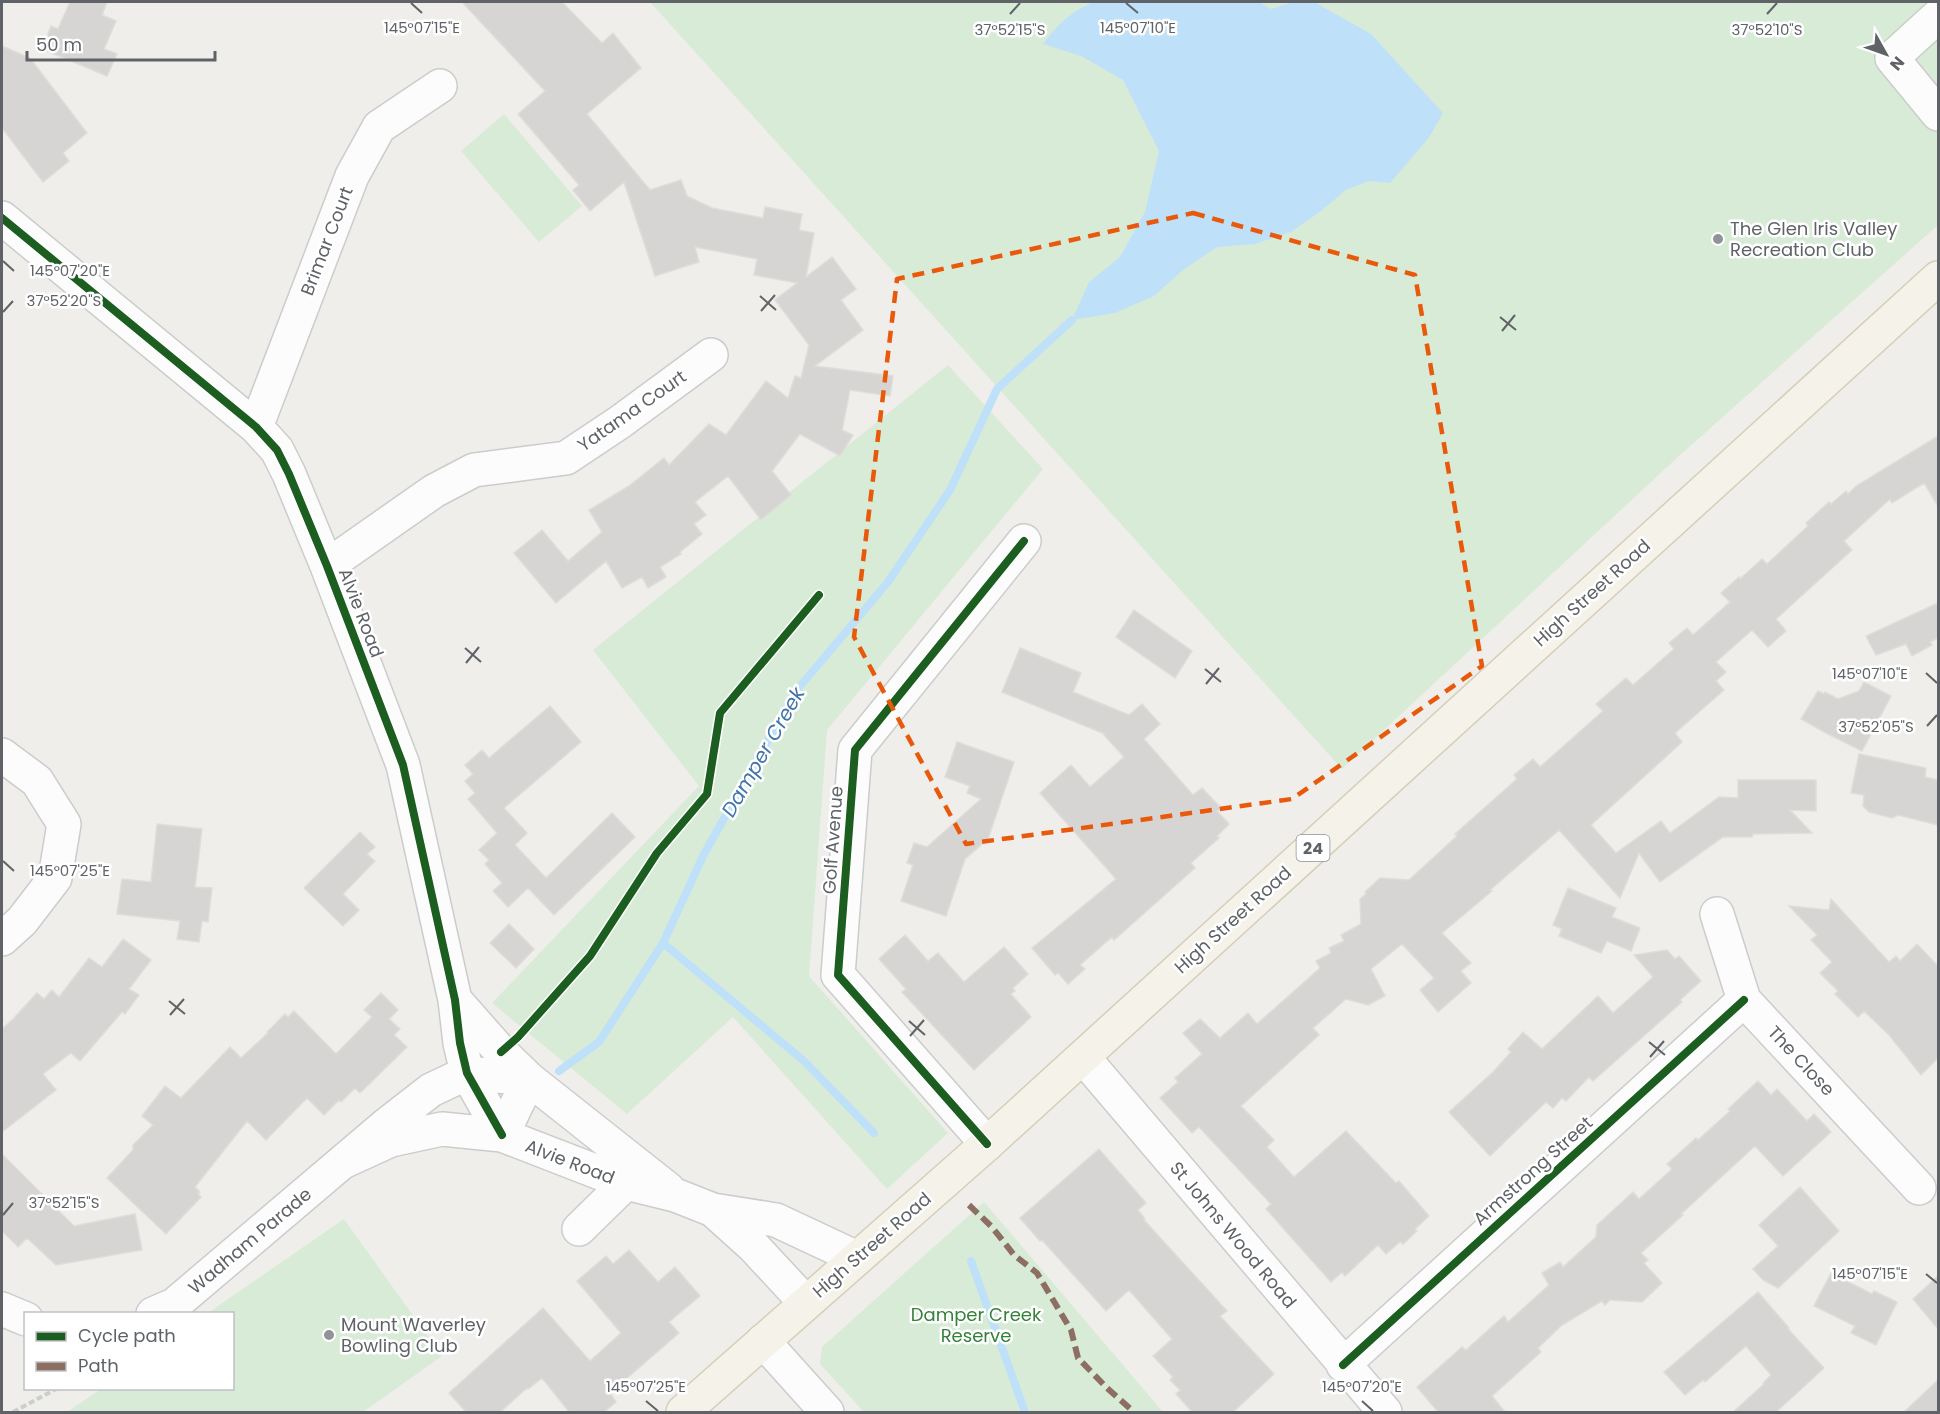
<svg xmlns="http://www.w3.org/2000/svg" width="1940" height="1414" font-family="Poppins,sans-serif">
  <rect width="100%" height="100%" fill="#efeeea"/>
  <path fill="#d8ebd6" d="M 650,2 L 1938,2 L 1938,225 L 1679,456 L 1342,769 Z
    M 504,114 L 582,206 L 539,242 L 461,151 Z
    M 948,365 L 1043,469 L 827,730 L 809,976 L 948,1133 L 887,1189 L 733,1017 L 627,1114 L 492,1003 L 699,786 L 593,650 Z
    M 984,1202 L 1163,1412 L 864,1412 L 820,1364 L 822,1347 Z
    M 344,1219 L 442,1356 L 363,1412 L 67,1412 L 101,1389 L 232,1388 L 232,1314 L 208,1313 Z"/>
  <path fill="#bfe0f9" d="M 1094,2 L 1259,2 L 1271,9 L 1293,2 L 1314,2 L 1371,34 L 1443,113 L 1428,139 L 1390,183 L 1369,181 L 1346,190 L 1321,211 L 1291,232 L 1255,244 L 1217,247 L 1183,270 L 1154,296 L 1115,313 L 1072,320 L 1089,282 L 1120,257 L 1145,212 L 1159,151 L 1123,80 L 1081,56 L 1043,44 C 1056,26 1072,10 1094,2 Z"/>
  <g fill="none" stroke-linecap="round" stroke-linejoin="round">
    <path stroke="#bfe0f9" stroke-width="8" d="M 559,1071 L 599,1042 L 663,943
      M 874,1133 L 804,1061 L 663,943 L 704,854 L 796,691 L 888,582 L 950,490 L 997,389 L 1072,320
      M 971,1261 L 1025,1412"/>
  </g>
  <path fill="#d6d5d3" stroke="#deddd9" stroke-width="1.5" d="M 70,2 L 107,2 L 102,15 L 116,21 L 104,49 L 117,54 L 107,76 L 42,49 L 51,26 L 58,29 Z
    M 462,2 L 562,2 L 602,43 L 613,33 L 641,68 L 587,114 L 650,190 L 681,180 L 687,196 L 712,208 L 763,218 L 765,207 L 802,214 L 799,230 L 814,233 L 806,277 L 832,257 L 856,289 L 841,300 L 863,330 L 815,366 L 893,376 L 890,396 L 850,390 L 842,430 L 853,435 L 840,456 L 800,434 L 772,471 L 791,495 L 761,520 L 728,476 L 695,502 L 706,515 L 694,524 L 702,534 L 680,552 L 681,554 L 660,567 L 666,577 L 648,588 L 642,577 L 622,588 L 606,561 L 556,603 L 514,553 L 542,530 L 568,561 L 602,532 L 589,510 L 629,486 L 664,458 L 669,465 L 709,424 L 726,435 L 766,381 L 788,398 L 795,376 L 801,378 L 809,345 L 775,300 L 797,283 L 754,275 L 757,259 L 695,247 L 699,262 L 655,276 L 624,182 L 590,211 L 573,190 L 579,185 L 518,114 L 545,91 Z
    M 2,46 L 30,58 L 87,133 L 63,153 L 69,161 L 43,182 L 2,128 Z
    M 1938,436 L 1938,506 L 1924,483 L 1892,503 L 1890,499 L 1844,541 L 1852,550 L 1776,619 L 1786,631 L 1768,647 L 1752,630 L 1716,662 L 1726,672 L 1716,681 L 1724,690 L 1675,733 L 1682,742 L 1591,825 L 1616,853 L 1661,821 L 1670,833 L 1719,797 L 1738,798 L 1738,780 L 1816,780 L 1816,811 L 1790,810 L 1812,833 L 1753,834 L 1752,837 L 1723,837 L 1660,882 L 1639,853 L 1620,898 L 1559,830 L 1490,890 L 1492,891 L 1442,933 L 1471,963 L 1461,971 L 1471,983 L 1438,1012 L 1420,990 L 1434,978 L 1402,944 L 1371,969 L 1385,996 L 1368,1005 L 1346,999 L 1313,1028 L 1319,1035 L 1241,1106 L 1274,1140 L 1267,1147 L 1294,1177 L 1346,1131 L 1396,1183 L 1399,1181 L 1429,1216 L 1415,1229 L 1417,1231 L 1403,1244 L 1400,1242 L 1386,1254 L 1378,1245 L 1345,1276 L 1342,1272 L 1331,1282 L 1266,1209 L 1271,1204 L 1199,1127 L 1192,1133 L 1160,1098 L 1178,1082 L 1175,1078 L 1202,1054 L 1183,1033 L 1200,1019 L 1220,1038 L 1248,1013 L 1257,1024 L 1320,968 L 1316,961 L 1331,953 L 1329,948 L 1344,941 L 1341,935 L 1361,924 L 1360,899 L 1366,894 L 1365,892 L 1380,878 L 1409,880 L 1457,836 L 1455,834 L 1517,779 L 1514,775 L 1533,759 L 1540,767 L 1603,711 L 1596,704 L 1626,678 L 1633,685 L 1674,649 L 1669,643 L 1687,628 L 1693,635 L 1730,602 L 1721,593 L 1739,577 L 1740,579 L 1762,559 L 1767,564 L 1808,526 L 1806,523 L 1829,502 L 1831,504 L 1846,491 L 1848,494 L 1856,486 Z
    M 1938,603 L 1938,638 L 1930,642 L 1932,645 L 1912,656 L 1906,644 L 1876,655 L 1866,636 Z
    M 1134,610 L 1192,651 L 1175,678 L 1116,637 Z
    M 1020,648 L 1081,673 L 1073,692 L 1129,715 L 1142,704 L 1160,724 L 1144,739 L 1193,795 L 1202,788 L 1221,808 L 1217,811 L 1229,824 L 1217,836 L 1219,838 L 1191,863 L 1195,868 L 1114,940 L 1112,937 L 1080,965 L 1085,969 L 1068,984 L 1058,973 L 1055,975 L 1032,948 L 1116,879 L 1040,793 L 1071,765 L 1090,787 L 1124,757 L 1104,735 L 1105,734 L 1002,692 Z
    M 1864,682 L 1891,696 L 1862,751 L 1826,733 L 1801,719 L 1818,691 L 1824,694 L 1825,692 L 1838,699 L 1859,691 Z
    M 550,706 L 581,742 L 504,808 L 527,833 L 515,845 L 546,878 L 612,813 L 635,837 L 554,915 L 528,888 L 508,907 L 493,891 L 502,883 L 485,864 L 489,860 L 479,850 L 497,833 L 468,799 L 475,793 L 465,781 L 473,774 L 465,765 L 482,750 L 489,758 Z
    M 957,742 L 1014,762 L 988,839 L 965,859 L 946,916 L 901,901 L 913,865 L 907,863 L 914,843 L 927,847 L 981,799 L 967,793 L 970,786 L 945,777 Z
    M 1859,754 L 1926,768 L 1925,777 L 1938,780 L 1938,825 L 1898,815 L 1892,818 L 1869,812 L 1863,806 L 1864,795 L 1851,793 Z
    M 157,824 L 202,829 L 195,887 L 212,888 L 208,922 L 202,921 L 199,942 L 177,939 L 180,921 L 117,914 L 122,879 L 151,882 Z
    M 360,832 L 375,847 L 367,854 L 375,861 L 343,894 L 359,910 L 343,926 L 304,888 Z
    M 1568,888 L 1616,908 L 1612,917 L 1640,928 L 1631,951 L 1607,941 L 1601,953 L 1559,936 L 1562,929 L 1553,925 Z
    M 1831,899 L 1889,962 L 1896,956 L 1900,961 L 1917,944 L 1938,966 L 1938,1058 L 1921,1075 L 1889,1035 L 1864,1011 L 1858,1017 L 1835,994 L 1838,991 L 1820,973 L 1832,962 L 1811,940 L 1817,935 L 1789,906 L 1829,910 Z
    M 509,924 L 534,949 L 516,968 L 490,943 Z
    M 905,935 L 928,961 L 938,953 L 964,982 L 1004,947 L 1028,974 L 1013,988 L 1015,991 L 1011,994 L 1031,1017 L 974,1070 L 902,992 L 906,989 L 879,959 Z
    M 123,939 L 151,960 L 129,989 L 139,995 L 125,1014 L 122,1012 L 80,1061 L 71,1053 L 43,1074 L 56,1090 L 2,1132 L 2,1029 L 13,1019 L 37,993 L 44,999 L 52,990 L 59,997 L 89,958 L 102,967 Z
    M 1667,950 L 1675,959 L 1679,956 L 1701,981 L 1680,1000 L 1682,1002 L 1593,1081 L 1589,1077 L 1566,1101 L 1562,1098 L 1553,1108 L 1546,1102 L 1490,1156 L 1449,1112 L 1493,1072 L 1511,1052 L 1508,1049 L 1523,1032 L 1542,1049 L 1598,996 L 1613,1013 L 1653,977 L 1634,955 Z
    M 381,993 L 398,1010 L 389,1019 L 400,1029 L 394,1035 L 407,1047 L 360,1093 L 355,1088 L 341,1102 L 339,1100 L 324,1115 L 307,1098 L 266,1140 L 247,1121 L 195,1187 L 200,1192 L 198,1194 L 201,1197 L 166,1234 L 107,1178 L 133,1150 L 133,1145 L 153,1125 L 142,1116 L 165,1086 L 181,1098 L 230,1047 L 241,1058 L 268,1033 L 267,1032 L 285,1014 L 288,1017 L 294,1011 L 336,1054 L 372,1017 L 364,1010 Z
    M 1758,1081 L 1771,1095 L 1777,1089 L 1807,1121 L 1814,1114 L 1831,1132 L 1783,1176 L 1755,1146 L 1681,1214 L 1683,1215 L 1641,1253 L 1648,1260 L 1644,1263 L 1662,1283 L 1642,1302 L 1610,1300 L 1605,1305 L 1602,1301 L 1562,1325 L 1538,1348 L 1541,1352 L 1492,1396 L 1506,1413 L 1439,1413 L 1417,1387 L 1462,1347 L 1466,1350 L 1504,1316 L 1508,1322 L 1549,1285 L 1542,1273 L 1560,1262 L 1563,1267 L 1596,1237 L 1597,1225 L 1633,1192 L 1639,1199 L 1672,1169 L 1667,1164 L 1696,1138 L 1698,1140 L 1730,1111 L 1728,1109 Z
    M 1099,1149 L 1146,1203 L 1138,1210 L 1145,1219 L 1144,1220 L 1227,1311 L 1220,1316 L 1274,1374 L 1232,1413 L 1193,1413 L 1176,1394 L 1180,1390 L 1170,1380 L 1173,1377 L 1153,1356 L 1172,1339 L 1129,1290 L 1106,1311 L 1042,1240 L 1040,1241 L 1020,1218 Z
    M 2,1154 L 74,1226 L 135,1214 L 142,1250 L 56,1265 L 27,1238 L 18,1247 L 2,1231 Z
    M 1800,1187 L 1839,1231 L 1778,1288 L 1763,1280 L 1753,1269 L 1778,1246 L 1759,1225 Z
    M 629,1250 L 658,1282 L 675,1267 L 700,1296 L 669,1322 L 679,1333 L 610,1393 L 616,1402 L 603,1413 L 570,1413 L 542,1378 L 528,1389 L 527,1388 L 499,1413 L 467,1413 L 449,1393 L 543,1308 L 590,1361 L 621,1333 L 577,1281 L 606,1256 L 613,1264 Z
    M 1831,1273 L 1872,1294 L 1874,1291 L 1897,1302 L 1876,1345 L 1851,1333 L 1855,1326 L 1814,1306 Z
    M 1938,1276 L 1938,1329 L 1913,1299 Z
    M 1758,1292 L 1789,1328 L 1788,1329 L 1824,1368 L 1775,1413 L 1732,1413 L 1764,1384 L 1763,1383 L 1771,1375 L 1746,1346 L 1705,1382 L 1703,1380 L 1685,1395 L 1664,1372 Z
    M 1938,1380 L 1938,1413 L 1903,1413 Z"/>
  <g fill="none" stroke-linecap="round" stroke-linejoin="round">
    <g stroke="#cbcccc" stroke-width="36">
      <path id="minor" d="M 1938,16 L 1892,58 L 1938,114
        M 2,218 L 256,427 L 277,450 L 289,474 L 327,566 L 403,765 L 455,1000 L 460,1043 L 467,1073 L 502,1135
        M 256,427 L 352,176 L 379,127 L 440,86
        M 327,566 L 434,491 L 474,470 L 566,458 L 620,422 L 711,355
        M 2,755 L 37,781 L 64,824 L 55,878 L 22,921 L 2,939
        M 1717,914 L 1744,1000 L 1919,1188
        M 455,1000 L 501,1052 L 529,1079 L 668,1189
        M 1083,1057 L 1385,1412
        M 987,1144 L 838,975 L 855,750 L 1024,541
        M 343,1162 L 391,1140 L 442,1129 L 502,1135 L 626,1183 L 675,1195 L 713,1210 L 776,1220 L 857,1258
        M 713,1210 L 753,1246 L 806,1303
        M 579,1229 L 626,1183
        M 2,1309 L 26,1319
        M 153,1314 L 174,1305 L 386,1125 L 431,1090 L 467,1073 L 529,1079 L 502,1135
        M 763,1341 L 827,1412
        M 1343,1365 L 1744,1000"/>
    </g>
    <g stroke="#d7ceb8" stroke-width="36">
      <path id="major" d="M 683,1412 L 987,1144 L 1938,278"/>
    </g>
    <path stroke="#cacfcc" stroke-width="4" stroke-dasharray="6 3" stroke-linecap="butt" d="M 522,1033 L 590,956 L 657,853 L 707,794 L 720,713 L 819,595
      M 13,1412 L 58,1388"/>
    <use href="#minor" stroke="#fdfcfc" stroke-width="33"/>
    <use href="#major" stroke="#f4f2e9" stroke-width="33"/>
    <path stroke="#8d6e63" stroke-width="6" stroke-dasharray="12 6" stroke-linecap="butt" d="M 969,1205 L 992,1227 L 1014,1255 L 1037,1273 L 1071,1330 L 1078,1358 L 1107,1388 L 1134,1412"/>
    <g stroke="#fff" stroke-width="11">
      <path id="cycleway" d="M 2,218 L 256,427 L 277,450 L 289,474 L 327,566 L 403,765 L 455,1000 L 460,1043 L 467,1073 L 502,1135
        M 501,1052 L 518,1037 L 590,956 L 657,853 L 707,794 L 720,713 L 819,595
        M 987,1144 L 838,975 L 855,750 L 1024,541
        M 1343,1365 L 1744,1000"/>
    </g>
    <use href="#cycleway" stroke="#1b5e20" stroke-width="8"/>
  </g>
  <path fill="none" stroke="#e8590c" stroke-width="4.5" stroke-dasharray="12 8" stroke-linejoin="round" d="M 1193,213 L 1415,275 L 1482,666 L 1292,799 L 966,844 L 854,637 L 897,279 Z"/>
  <path fill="none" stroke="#5f6368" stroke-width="2" d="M 411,3 L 422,13M 1126,3 L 1138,13M 1010,14 L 1020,3M 1767,14 L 1777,3M 3,261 L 14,271M 760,296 L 776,310M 761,311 L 775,295M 3,312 L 13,301M 1500,317 L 1516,330M 1502,331 L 1515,315M 465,648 L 481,662M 466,663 L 479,647M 1205,669 L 1221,682M 1926,673 L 1937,683M 1206,684 L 1219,668M 1927,726 L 1937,715M 3,861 L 14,871M 169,1001 L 185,1014M 170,1015 L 184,999M 909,1021 L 925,1035M 910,1036 L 924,1020M 1649,1042 L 1665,1055M 1650,1057 L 1664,1041M 3,1215 L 13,1203M 1926,1274 L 1937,1283M 646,1401 L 658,1411M 1362,1401 L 1373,1411"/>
  <g fill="#919496" stroke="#fff" stroke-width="2">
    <circle cx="1718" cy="239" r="6"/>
    <circle cx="329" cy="1335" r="6"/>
  </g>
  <g text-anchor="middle" stroke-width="5" stroke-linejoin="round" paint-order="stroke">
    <rect fill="#fff" stroke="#8f9295" stroke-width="1.5" x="1296.5" y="835" width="33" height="26" rx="4.5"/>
    <g font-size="16" font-weight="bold" fill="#5f6368">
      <text x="1313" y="854">24</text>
    </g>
    <g font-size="18" fill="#5f6368" stroke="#fff" text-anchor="start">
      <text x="1730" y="235">The Glen Iris Valley<tspan x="1730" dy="21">Recreation Club</tspan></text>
      <text x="341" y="1331">Mount Waverley<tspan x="341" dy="21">Bowling Club</tspan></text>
    </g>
    <g font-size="18" fill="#5f6368" stroke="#fff">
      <text transform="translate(327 241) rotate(-69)" y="6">Brimar Court</text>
      <text transform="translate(632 411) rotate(-35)" y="6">Yatama Court</text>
      <text transform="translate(1592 593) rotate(-42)" y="6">High Street Road</text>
      <text transform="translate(361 613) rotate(69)" y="6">Alvie Road</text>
      <text transform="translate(833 840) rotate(-86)" y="6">Golf Avenue</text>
      <text transform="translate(1233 920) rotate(-42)" y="6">High Street Road</text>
      <text transform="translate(1801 1061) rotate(47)" y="6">The Close</text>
      <text transform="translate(570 1162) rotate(21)" y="6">Alvie Road</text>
      <text transform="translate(1533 1171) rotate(-42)" y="6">Armstrong Street</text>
      <text transform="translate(1233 1235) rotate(50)" y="6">St Johns Wood Road</text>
      <text transform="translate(250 1241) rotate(-40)" y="6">Wadham Parade</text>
      <text transform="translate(872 1245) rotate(-41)" y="6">High Street Road</text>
    </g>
    <g font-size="18" fill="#348238" stroke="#fff">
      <text x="976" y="1321">Damper Creek<tspan x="976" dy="21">Reserve</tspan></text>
    </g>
    <g font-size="20" font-style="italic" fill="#4174aa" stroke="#fff">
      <text transform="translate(763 752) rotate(-60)" y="7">Damper Creek</text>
    </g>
  </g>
  <g font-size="15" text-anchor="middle" fill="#5f6368" stroke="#fff" stroke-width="5" stroke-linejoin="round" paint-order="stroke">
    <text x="422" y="33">145°07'15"E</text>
    <text x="1138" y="33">145°07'10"E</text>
    <text x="1010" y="35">37°52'15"S</text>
    <text x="1767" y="35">37°52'10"S</text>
    <text x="70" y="276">145°07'20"E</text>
    <text x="64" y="306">37°52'20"S</text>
    <text x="1870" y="679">145°07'10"E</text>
    <text x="1876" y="732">37°52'05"S</text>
    <text x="70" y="876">145°07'25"E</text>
    <text x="64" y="1208">37°52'15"S</text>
    <text x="1870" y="1279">145°07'15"E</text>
    <text x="646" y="1392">145°07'25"E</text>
    <text x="1362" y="1392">145°07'20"E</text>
  </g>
  <rect width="1940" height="1414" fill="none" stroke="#5f6368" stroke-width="6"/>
  <rect x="24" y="1312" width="210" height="78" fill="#ffffff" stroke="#bfc1c3" stroke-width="1.5"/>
  <rect x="36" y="1332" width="30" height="9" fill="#1b5e20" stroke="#bfc1c3" stroke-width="1.5"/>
  <text x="78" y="1342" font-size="18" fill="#5f6368">Cycle path</text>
  <rect x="36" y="1362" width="30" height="9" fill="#8d6e63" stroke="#bfc1c3" stroke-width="1.5"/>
  <text x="78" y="1372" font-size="18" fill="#5f6368">Path</text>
  <g transform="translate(1886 54) rotate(130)" stroke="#ffffff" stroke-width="4.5" paint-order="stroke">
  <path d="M0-4.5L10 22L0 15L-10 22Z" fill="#5f6368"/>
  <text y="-9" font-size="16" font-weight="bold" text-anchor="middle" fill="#5f6368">N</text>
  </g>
  <path d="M27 51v9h188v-9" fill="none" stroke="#5f6368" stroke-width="3"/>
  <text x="36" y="51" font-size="18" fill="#5f6368" stroke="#ffffff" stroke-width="4.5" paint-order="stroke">50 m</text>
</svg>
